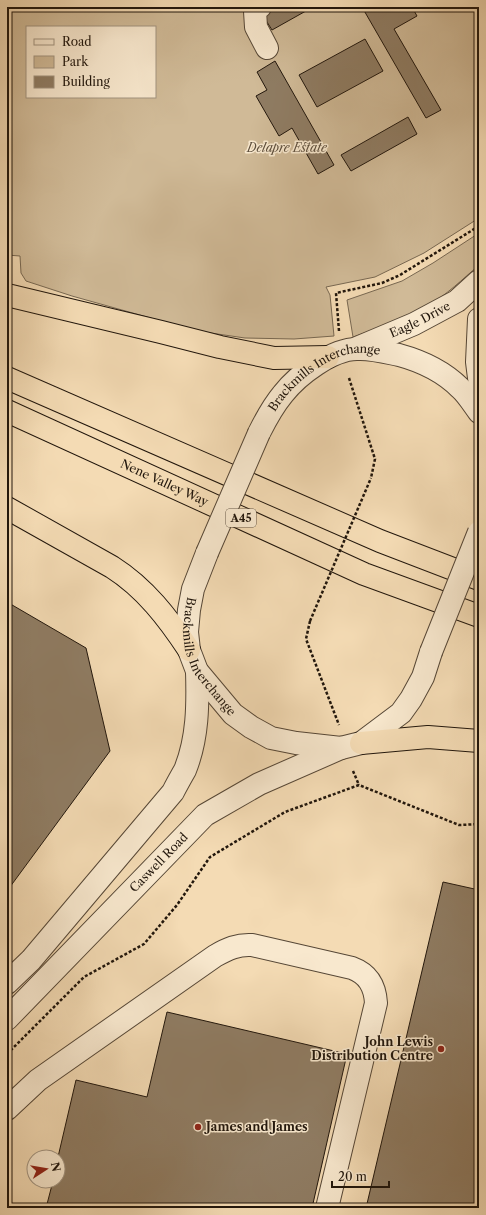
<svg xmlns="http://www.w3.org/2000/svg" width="486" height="1215" font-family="'Libre Caslon Text',serif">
  <rect width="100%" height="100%" fill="#f4dbb4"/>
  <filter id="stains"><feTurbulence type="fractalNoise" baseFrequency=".005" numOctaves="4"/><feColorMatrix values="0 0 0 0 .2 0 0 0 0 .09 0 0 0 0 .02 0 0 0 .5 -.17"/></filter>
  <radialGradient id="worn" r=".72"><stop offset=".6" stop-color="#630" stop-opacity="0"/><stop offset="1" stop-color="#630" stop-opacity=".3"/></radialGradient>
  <path fill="#d0ba97" stroke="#786852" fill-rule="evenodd" d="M 7,7 L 479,7 L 479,218 L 424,253 L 375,277 L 326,287 L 330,295 L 334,336 L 294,339 L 245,338 L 197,331 L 72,296 L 26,281 L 21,273 L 20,256 L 7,255 ZM 27,27 L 155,27 L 155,97 L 27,97 Z
    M 479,233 L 479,265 C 463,279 446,295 428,306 C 404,320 378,328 353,337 L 347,300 L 402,281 L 433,263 Z"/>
  <path fill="#8f7c63" stroke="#21160c" d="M 274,7 L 313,7 L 272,30 L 262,14 Z
    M 362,7 L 382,7 L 383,9 L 386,7 L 412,7 L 417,16 L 394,29 L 441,110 L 426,118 Z
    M 365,39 L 383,71 L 317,107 L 299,75 Z
    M 275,61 L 334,165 L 318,174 L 292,128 L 279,136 L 256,96 L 267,90 L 257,72 Z
    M 408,117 L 417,134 L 351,171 L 341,155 Z
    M 7,602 L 86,648 L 110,751 L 7,891 Z
    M 443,882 L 479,890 L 479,1208 L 366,1208 Z
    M 167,1012 L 347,1054 L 312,1208 L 46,1208 L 53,1181 L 58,1181 L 58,1157 L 76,1080 L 147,1097 Z"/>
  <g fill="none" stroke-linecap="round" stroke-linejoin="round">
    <g stroke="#564736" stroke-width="24">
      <g id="minor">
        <path d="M 260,7 L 255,11 L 256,27 L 267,48"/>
        <path d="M 479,319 L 477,362 L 479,378"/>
        <path id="s1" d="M 357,348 L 414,324 L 457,301 L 479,281"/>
        <path id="s2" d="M 259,433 C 266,419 273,406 283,394 C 298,375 332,349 357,349 C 370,348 385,352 399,355 C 421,361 443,371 460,388 C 467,394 473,404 479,412"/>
        <path id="s3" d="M 207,553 L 193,589 L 189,610 L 187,632 L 189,650 L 197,671 L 233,714 L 251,727 L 271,738 L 296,743 L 341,748 L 361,743 L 401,713 L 411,699 L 423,677 L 431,652"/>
        <path d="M 7,983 L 31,960 L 173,792 C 177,784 181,777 185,770 C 198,738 198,704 197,671"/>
        <path id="s4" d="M 7,1019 L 205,815 L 259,784 L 341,748"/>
        <path d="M 7,1109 L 38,1080 L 215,956 C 227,949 238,944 252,945 L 352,968 C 368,974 375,986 376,1003 L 327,1208"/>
      </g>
    </g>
    <g stroke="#21160c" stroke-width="24">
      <g id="highway">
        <path d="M 7,295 L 161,332 L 220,347 L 274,358 L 328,357"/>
        <path d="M 7,378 L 380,541 L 479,579"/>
        <path id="s5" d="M 7,411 L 364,574 L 479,616"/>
        <path d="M 7,508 L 112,567 C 145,588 168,618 189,650"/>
        <path d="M 361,743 L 428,737 L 479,741"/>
      </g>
    </g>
    <path stroke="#21160c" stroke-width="2.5" stroke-dasharray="3 2" stroke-linecap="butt" d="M 339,331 L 336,293 L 382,283 L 400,275 L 479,226
      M 349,378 L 375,459 L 371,478
      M 310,621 L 306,639 L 339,725
      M 353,771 L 359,785
      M 7,1054 L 84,977 L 144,944 L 177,905 L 210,857 L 285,812 L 359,785 L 459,825 L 479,824"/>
    <use href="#minor" stroke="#f8e8ce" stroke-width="22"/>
    <use href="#highway" stroke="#f4dbb4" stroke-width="22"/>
    <g stroke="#564736" stroke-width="24" stroke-linecap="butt">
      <path id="minor-bridge" d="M 207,553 L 259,433
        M 431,652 L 479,532"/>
    </g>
    <path stroke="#21160c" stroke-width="2.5" stroke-dasharray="3 2" stroke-linecap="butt" d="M 310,621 L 371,478"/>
    <use href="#minor-bridge" stroke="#f8e8ce" stroke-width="22"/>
  </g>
  <g fill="#8f2418" stroke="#f8e8ce" stroke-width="1.5">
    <circle cx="441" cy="1049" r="4"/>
    <circle cx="198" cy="1127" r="4"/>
  </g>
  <g text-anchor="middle" stroke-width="3" stroke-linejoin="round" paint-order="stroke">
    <rect fill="#f8e8ce" stroke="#625546" stroke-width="1" x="226" y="509" width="30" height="18" rx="3"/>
    <g font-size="11" font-weight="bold" fill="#21160c">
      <text x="241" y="522">A45</text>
    </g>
    <g font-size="12" font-style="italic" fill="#5e4f3d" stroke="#f8e8ce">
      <text x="287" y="152">Delapre Estate</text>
    </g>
    <g font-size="12" fill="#21160c" stroke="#f8e8ce">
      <text dy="4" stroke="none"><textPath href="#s1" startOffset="69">Eagle Drive</textPath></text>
      <text dy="4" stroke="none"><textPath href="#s2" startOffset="92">Brackmills Interchange</textPath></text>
      <text dy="4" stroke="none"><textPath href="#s5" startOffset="173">Nene Valley Way</textPath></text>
      <text dy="4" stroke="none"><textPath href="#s3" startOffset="113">Brackmills Interchange</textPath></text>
      <text dy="4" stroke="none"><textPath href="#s4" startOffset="218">Caswell Road</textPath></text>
    </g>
    <g font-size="12" font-weight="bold" fill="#21160c" stroke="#f8e8ce" text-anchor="end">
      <text x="433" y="1046">John Lewis<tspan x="433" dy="14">Distribution Centre</tspan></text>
      <text x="206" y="1131" text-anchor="start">James and James</text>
    </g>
  </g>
  <rect width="486" height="1215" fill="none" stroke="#f4dbb4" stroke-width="24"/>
  <rect x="8" y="8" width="470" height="1199" fill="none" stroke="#21160c" stroke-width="2"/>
  <rect x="12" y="12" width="462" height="1191" fill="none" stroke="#21160c"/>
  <rect x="26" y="26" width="130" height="72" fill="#f8e8ce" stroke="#a29480"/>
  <rect x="34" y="39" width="20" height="6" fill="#f8e8ce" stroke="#a29480"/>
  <text x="62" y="46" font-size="12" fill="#21160c">Road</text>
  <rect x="34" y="56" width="20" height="12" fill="#d0ba97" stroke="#a29480"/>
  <text x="62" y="66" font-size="12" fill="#21160c">Park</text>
  <rect x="34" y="76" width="20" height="12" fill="#8f7c63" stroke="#a29480"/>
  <text x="62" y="86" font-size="12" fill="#21160c">Building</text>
  <g transform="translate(46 1169) rotate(78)"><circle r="19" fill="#f8e8ce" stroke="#a29480"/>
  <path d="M0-3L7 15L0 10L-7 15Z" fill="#8f2418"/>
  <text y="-6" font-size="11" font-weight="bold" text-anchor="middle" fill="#21160c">N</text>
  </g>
  <path d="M332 1181v6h57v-6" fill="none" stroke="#21160c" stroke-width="2"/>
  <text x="338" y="1181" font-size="12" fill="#21160c" stroke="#f8e8ce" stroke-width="3" paint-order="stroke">20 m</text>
  <rect width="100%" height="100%" filter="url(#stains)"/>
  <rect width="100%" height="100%" fill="url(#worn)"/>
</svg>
